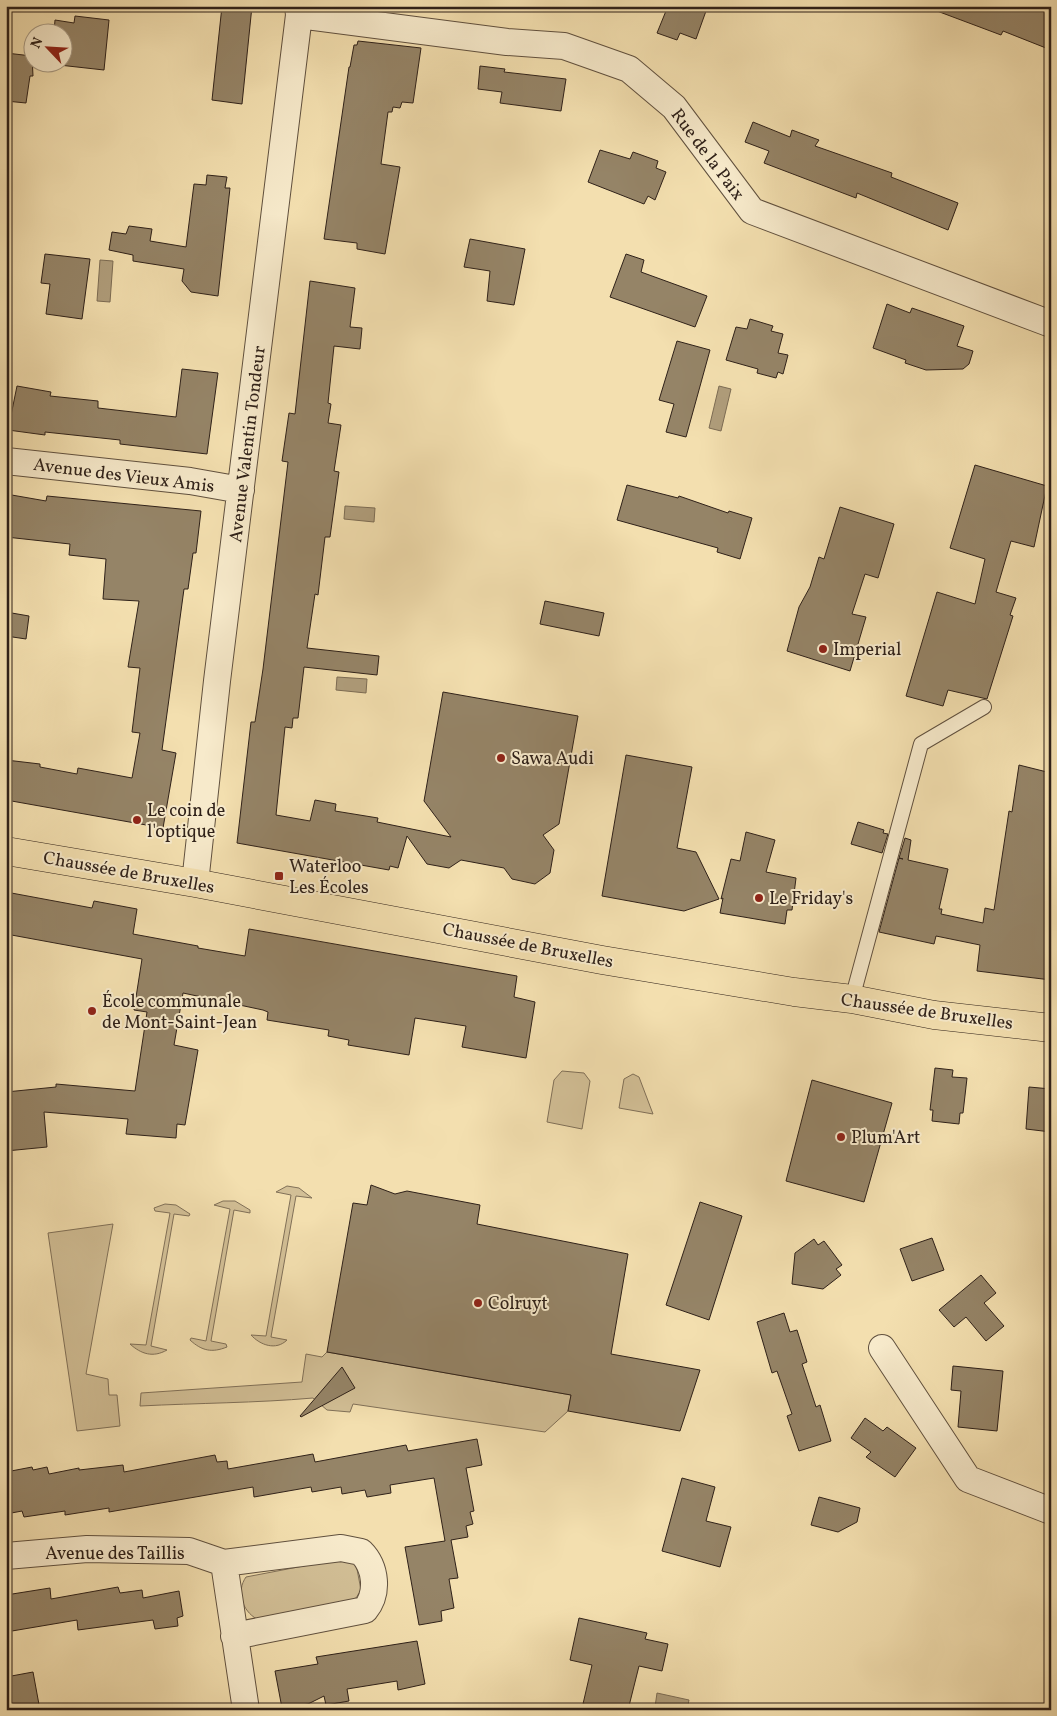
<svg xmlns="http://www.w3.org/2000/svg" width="1057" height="1716" font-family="Vollkorn,serif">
  <rect width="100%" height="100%" fill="#f3dfaf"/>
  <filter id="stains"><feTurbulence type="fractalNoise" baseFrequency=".004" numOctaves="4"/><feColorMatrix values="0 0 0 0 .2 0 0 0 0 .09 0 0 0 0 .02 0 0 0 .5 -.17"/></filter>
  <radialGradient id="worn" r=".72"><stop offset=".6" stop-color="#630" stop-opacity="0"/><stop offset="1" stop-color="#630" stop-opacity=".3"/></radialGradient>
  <path fill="#d2bf96" stroke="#807058" d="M 562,1071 L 584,1073 L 590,1081 L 582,1129 L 547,1122 L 554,1080 Z
    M 633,1074 L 639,1077 L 653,1114 L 619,1108 L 624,1079 Z
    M 287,1186 L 299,1188 L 312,1198 L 296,1196 L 271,1337 L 287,1340 C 276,1351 260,1345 251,1335 L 266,1336 L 291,1195 L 276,1192 Z
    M 223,1201 L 235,1201 L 250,1210 L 250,1213 L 234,1210 L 211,1341 L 226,1344 L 227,1347 C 212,1353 202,1351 190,1340 L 191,1338 L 206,1341 L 230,1209 L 214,1205 Z
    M 165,1204 L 176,1205 L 190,1214 L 189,1216 L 174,1214 L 151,1346 L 167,1350 C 153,1358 141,1354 130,1344 L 146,1345 L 170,1213 L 155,1211 L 154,1208 Z
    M 113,1224 L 86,1374 L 108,1379 L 109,1395 L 117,1395 L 120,1426 L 77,1431 L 48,1233 Z
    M 327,1352 L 571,1395 L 568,1411 L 545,1432 L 353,1404 L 350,1412 L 327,1410 L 313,1398 C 256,1403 198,1403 140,1406 L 141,1393 L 302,1382 L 306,1354 L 322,1357 Z
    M 345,1558 L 356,1564 L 361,1590 L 356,1598 L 345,1604 L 257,1619 C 242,1611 236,1591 246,1577 Z"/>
  <path fill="#b09e7c" stroke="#7c6c54" d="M 100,260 L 113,261 L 110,302 L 97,301 Z
    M 719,386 L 731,389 L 721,431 L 709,428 Z
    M 345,506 L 375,508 L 374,522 L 344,519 Z
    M 337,677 L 367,679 L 366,693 L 336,690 Z
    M 657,1693 L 689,1700 L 687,1710 L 655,1707 Z"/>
  <path fill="#958467" stroke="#2f2119" d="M 222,6 L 252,6 L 242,104 L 212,100 Z
    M 668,6 L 692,6 L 706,11 L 696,39 L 680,33 L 677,40 L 657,33 Z
    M 929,6 L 1051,6 L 1051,50 L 1003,31 L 1001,35 L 929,8 Z
    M 75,16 L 109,20 L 104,70 L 50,64 L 62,62 L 62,32 L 54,32 L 55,20 L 74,23 Z
    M 358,41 L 421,48 L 413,103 L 402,102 L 400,108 L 393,107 L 392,112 L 388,112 L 381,164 L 400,167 L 385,254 L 357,249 L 357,243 L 324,239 L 349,67 L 350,67 L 354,45 L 357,45 Z
    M 6,53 L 32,56 L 33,76 L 30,76 L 26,103 L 6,101 Z
    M 480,66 L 505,69 L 504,72 L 566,79 L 561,111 L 500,103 L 502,92 L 478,89 Z
    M 753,122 L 790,137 L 792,130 L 819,140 L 815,146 L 892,173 L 891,177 L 958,203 L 948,230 L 857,193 L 856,198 L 764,163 L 769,151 L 745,142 Z
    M 600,150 L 630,159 L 633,152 L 658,161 L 656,168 L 666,172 L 655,200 L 648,196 L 644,204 L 588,182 Z
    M 207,175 L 227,177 L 225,188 L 230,188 L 218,296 L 191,292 L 182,281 L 184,269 L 133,261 L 133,255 L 109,250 L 112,232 L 126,234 L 129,226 L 152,229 L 150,241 L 186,247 L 194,184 L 206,185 Z
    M 470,239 L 525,249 L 514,305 L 487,301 L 490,271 L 464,267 Z
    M 45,254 L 90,259 L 82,319 L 46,314 L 50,284 L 41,283 Z
    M 626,254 L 644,260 L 641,272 L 707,296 L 695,327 L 610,297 Z
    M 310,281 L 355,288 L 350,327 L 362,328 L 360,349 L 334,346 L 328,403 L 331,404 L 328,423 L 341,425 L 334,471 L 339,472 L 330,537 L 325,537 L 318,595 L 315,594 L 307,648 L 379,656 L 377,675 L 304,667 L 298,718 L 293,718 L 292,728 L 285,727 L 276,815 L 310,821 L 315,800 L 336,804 L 335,811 L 378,818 L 377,822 L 451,837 L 424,801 L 443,692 L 578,716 L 559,824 L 543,835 L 554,850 L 550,873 L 535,884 L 512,879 L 504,868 L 461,860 L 449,868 L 427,864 L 407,836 L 398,868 L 390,866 L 389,870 L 237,843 L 251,722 L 255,722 L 263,669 L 288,462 L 282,461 L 289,413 L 295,414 Z
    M 887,304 L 910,313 L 912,308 L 964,326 L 957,346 L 973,351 L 969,364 L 963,369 L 926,370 L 905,363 L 906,360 L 873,348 Z
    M 750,319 L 773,326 L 771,331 L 783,334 L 778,353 L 788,355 L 783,374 L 778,372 L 776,378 L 757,373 L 758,369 L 726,360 L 736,327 L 747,329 Z
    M 677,341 L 710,350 L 686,437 L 666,432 L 674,404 L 659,400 Z
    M 182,369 L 218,373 L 207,454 L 120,444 L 120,440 L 45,432 L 45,435 L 8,430 L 17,386 L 51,392 L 50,396 L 98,401 L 98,408 L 176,417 Z
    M 975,465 L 1047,486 L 1034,547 L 1011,541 L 996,592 L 1016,598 L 1010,615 L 1013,616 L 987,699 L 948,690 L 943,706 L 906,696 L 937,592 L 975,604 L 985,559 L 950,548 Z
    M 627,485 L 678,498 L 679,496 L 728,513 L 729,511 L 752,518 L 740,559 L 717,552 L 718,548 L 617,520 Z
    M 6,494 L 46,501 L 47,496 L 201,511 L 196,553 L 193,553 L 188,589 L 184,589 L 162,750 L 176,753 L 163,828 L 6,800 L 6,760 L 40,764 L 40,767 L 77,774 L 78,768 L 132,778 L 140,733 L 132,732 L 140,668 L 128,667 L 139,601 L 103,599 L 106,559 L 69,555 L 70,544 L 6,537 Z
    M 840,507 L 894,524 L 878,578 L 865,574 L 852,614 L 866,617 L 850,671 L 787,651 L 799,607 L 810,587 L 819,557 L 824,559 Z
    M 545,601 L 604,613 L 599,636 L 540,624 Z
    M 6,612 L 29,616 L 26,639 L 6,636 Z
    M 626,755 L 692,767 L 677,848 L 696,852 L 719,899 L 684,911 L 602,896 Z
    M 1019,765 L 1051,773 L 1051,980 L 977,971 L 980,945 L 936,936 L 934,944 L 879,932 L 899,858 L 903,859 L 899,858 L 905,838 L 911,840 L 908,860 L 948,869 L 939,909 L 942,909 L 941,914 L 983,923 L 985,908 L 994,910 L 1009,811 L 1012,812 Z
    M 858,822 L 884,830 L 883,833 L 888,834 L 882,853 L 851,844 Z
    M 746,832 L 775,840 L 766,872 L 796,878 L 792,910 L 787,910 L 785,924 L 720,913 L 723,898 L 721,899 L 731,859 L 740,861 Z
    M 6,892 L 92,908 L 94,901 L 137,909 L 133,934 L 198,946 L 198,948 L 245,956 L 249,929 L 517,976 L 514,997 L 535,1002 L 526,1058 L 462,1047 L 466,1026 L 415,1018 L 409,1055 L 348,1045 L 349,1040 L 328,1036 L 329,1030 L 267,1020 L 268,1012 L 263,1010 L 183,993 L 174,1045 L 198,1050 L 185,1125 L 177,1124 L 176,1138 L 126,1134 L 128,1119 L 44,1112 L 47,1147 L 6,1151 L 6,1092 L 56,1087 L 56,1084 L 135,1091 L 147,1012 L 134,1010 L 142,959 L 6,934 Z
    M 935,1068 L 953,1070 L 952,1077 L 967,1078 L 963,1113 L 960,1113 L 959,1124 L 932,1121 L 933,1110 L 930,1110 Z
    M 812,1080 L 892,1103 L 864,1202 L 786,1181 Z
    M 1029,1087 L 1051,1089 L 1051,1132 L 1026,1129 Z
    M 371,1185 L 395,1194 L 407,1191 L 480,1205 L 477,1224 L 628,1254 L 611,1354 L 700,1370 L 680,1431 L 568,1411 L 571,1395 L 327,1352 L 353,1203 L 367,1205 Z
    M 700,1202 L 742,1216 L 709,1320 L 666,1305 Z
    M 932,1238 L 944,1270 L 912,1281 L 900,1249 Z
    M 814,1239 L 818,1245 L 824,1241 L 842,1265 L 836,1269 L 841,1275 L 823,1289 L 792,1284 L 795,1253 Z
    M 981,1275 L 996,1293 L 984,1303 L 1004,1326 L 986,1341 L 966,1317 L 954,1327 L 939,1310 Z
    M 784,1313 L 790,1332 L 797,1330 L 807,1362 L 802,1364 L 816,1407 L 820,1405 L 831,1441 L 799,1451 L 787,1416 L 792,1414 L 777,1371 L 772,1373 L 757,1322 Z
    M 953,1366 L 1003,1371 L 997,1431 L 958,1427 L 961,1391 L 951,1390 Z
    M 342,1367 L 355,1388 L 301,1417 L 300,1416 Z
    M 865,1418 L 883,1431 L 887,1427 L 916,1448 L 895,1477 L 866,1457 L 871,1452 L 851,1438 Z
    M 477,1439 L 482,1465 L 466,1468 L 474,1511 L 470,1512 L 473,1524 L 466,1526 L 468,1537 L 451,1540 L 458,1578 L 449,1579 L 454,1608 L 441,1611 L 442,1621 L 419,1625 L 405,1547 L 445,1541 L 434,1478 L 390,1485 L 391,1493 L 367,1497 L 365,1490 L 342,1494 L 341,1487 L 312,1492 L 311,1487 L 254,1497 L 253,1487 L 109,1512 L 109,1508 L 65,1515 L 65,1511 L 24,1517 L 22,1511 L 6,1514 L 6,1472 L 32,1467 L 33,1470 L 47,1467 L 49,1474 L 79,1468 L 79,1470 L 123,1465 L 124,1472 L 215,1455 L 217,1462 L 227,1461 L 228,1469 L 313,1454 L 315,1462 L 406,1445 L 408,1451 Z
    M 682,1478 L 715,1487 L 706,1521 L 731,1527 L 720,1567 L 662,1551 Z
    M 819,1497 L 860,1508 L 857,1522 L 838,1532 L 811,1525 Z
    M 118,1587 L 120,1593 L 142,1590 L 143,1598 L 179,1591 L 183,1616 L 177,1618 L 178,1626 L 155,1629 L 153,1620 L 78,1630 L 77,1620 L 6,1632 L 6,1595 L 50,1588 L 51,1599 Z
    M 579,1618 L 647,1633 L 645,1639 L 668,1644 L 662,1671 L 639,1666 L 628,1710 L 612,1710 L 583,1704 L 592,1665 L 570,1660 Z
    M 417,1641 L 425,1684 L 398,1690 L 397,1681 L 347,1689 L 349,1701 L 326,1705 L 324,1696 L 308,1704 L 282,1708 L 275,1671 L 318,1664 L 316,1657 Z
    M 33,1672 L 40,1710 L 9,1710 L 6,1677 Z"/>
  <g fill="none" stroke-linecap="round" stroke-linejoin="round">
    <g stroke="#60503e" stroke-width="16">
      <path id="service" d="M 852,999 L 921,744 L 984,707"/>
    </g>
    <g stroke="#60503e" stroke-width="28">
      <path id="minor" d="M 299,15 L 507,42 L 564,46 L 629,69 L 674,107 L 752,211 L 1051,324
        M 6,461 L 190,481 L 241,490
        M 195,883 L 217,681 L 299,15 L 298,6
        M 882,1348 L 968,1479 L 1051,1511
        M 6,1556 L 87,1549 L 189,1551 L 224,1563 L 246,1710
        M 224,1563 L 341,1548 L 361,1552 C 376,1567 379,1593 365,1610 L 234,1636"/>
    </g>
    <g stroke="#2f2119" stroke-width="29">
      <path id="primary" d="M 6,851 L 195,883 L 602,960 L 794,992 L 852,999 L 934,1015 L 1051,1028"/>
    </g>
    <use href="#service" stroke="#f7eacb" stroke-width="14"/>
    <use href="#minor" stroke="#f7eacb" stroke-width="26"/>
    <use href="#primary" stroke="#f3dfaf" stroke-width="28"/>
  </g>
  <g fill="#8f2418" stroke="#f7eacb" stroke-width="2">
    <circle cx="823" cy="649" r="5"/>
    <circle cx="501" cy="758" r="5"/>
    <circle cx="137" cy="820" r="5"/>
    <rect x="274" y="871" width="10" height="10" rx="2.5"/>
    <circle cx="759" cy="898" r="5"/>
    <circle cx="92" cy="1011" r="5"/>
    <circle cx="841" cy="1137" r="5"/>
    <circle cx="478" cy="1303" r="5"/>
  </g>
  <g text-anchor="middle" stroke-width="4" stroke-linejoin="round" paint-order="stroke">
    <g font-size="18" fill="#2f2119" stroke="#f7eacb">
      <text transform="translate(708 154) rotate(53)" y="6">Rue de la Paix</text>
      <text transform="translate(247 444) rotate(-83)" y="6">Avenue Valentin Tondeur</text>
      <text transform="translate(124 475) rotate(7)" y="6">Avenue des Vieux Amis</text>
      <text transform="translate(129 872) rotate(10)" y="6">Chaussée de Bruxelles</text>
      <text transform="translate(528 945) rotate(11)" y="6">Chaussée de Bruxelles</text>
      <text transform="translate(927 1011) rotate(8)" y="6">Chaussée de Bruxelles</text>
      <text x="115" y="1559">Avenue des Taillis</text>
    </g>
    <g font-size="18" fill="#2f2119" stroke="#f7eacb" text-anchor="start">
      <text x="833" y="655">Imperial</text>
      <text x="511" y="764">Sawa Audi</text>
      <text x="147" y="816">Le coin de<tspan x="147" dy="21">l'optique</tspan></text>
      <text x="289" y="872">Waterloo<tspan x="289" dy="21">Les Écoles</tspan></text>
      <text x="769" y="904">Le Friday's</text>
      <text x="102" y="1007">École communale<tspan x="102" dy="21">de Mont-Saint-Jean</tspan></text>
      <text x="851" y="1143">Plum'Art</text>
      <text x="488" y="1309">Colruyt</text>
    </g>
  </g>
  <rect width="1057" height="1716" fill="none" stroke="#f3dfaf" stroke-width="25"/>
  <rect x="8" y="8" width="1042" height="1701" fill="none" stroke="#2f2119" stroke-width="2.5"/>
  <rect x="12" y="12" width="1032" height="1691" fill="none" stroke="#2f2119"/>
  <g transform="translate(48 48) rotate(295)"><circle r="24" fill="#f7eacb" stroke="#a79a84"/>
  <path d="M0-4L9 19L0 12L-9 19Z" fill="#8f2418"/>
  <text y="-8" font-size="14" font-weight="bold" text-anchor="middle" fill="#2f2119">N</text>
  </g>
  <rect width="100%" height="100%" filter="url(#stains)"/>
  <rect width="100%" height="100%" fill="url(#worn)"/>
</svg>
